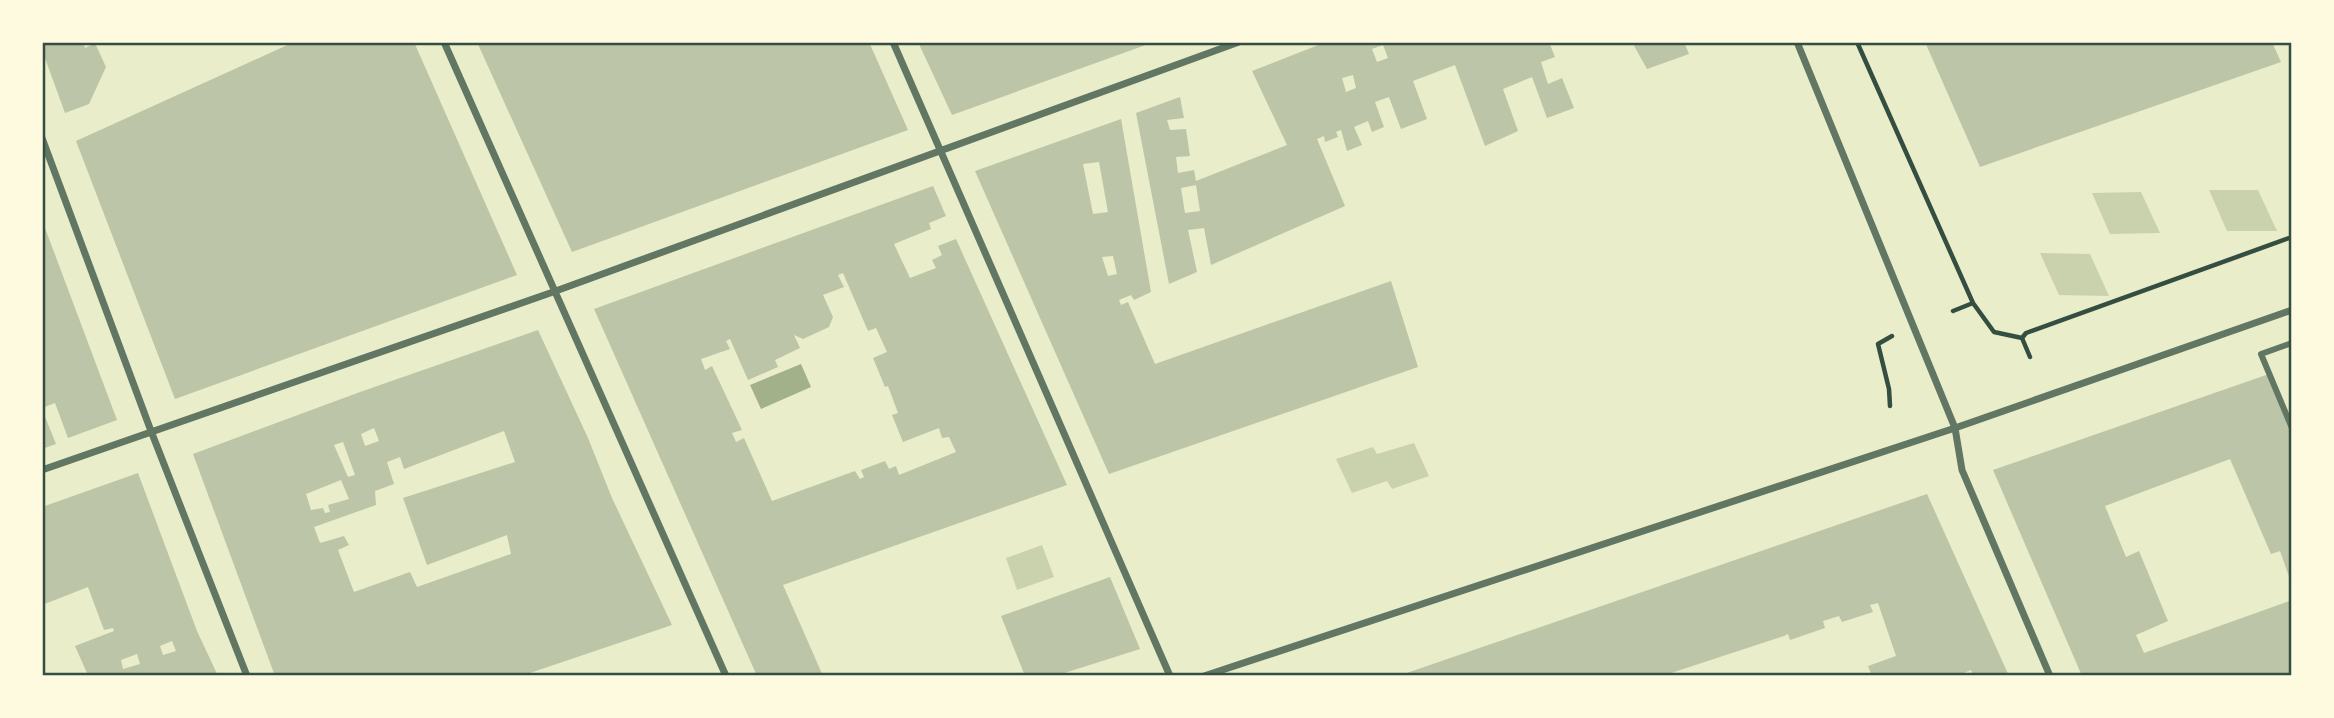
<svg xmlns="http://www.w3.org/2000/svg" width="2334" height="718" font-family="Barlow,sans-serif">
  <rect width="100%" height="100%" fill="#e9edc9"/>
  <path fill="#cad2ad" d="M 2209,190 L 2258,190 L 2277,231 L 2227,231 Z
    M 2141,192 L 2160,233 L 2110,234 L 2092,193 Z
    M 2040,253 L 2090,254 L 2109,296 L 2059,295 Z
    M 1414,443 L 1429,476 L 1392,489 L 1387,481 L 1352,493 L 1336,459 L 1373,447 L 1377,454 Z
    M 1042,545 L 1054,577 L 1017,590 L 1006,558 Z"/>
  <path fill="#a3b18a" d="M 801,364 L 811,387 L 761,409 L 750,385 Z"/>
  <path fill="#bcc5a7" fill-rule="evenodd" d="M 42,42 L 83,42 L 85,48 L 95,43 L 106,67 L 89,104 L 65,113 L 42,50 Z
    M 294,42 L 414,42 L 517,275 L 175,399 L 76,141 Z
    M 477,42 L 869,42 L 908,130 L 572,252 Z
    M 918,42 L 1154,42 L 952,115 Z
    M 1326,42 L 1549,42 L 1555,57 L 1541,62 L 1548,84 L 1562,78 L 1574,108 L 1547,118 L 1532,77 L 1503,89 L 1518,131 L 1485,146 L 1455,65 L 1413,81 L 1427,119 L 1401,129 L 1389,97 L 1375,102 L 1384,127 L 1372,132 L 1368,121 L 1354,127 L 1362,145 L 1347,151 L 1341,130 L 1336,132 L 1338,137 L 1325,142 L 1324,136 L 1317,139 L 1345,206 L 1211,265 L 1204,228 L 1188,230 L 1197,272 L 1169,284 L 1136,113 L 1180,97 L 1184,118 L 1167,120 L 1170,130 L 1186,129 L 1190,156 L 1176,157 L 1178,173 L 1194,170 L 1196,181 L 1287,145 L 1252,71 ZM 1383,45 L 1388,58 L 1377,62 L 1372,49 ZM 1353,75 L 1356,88 L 1346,92 L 1342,78 ZM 1196,185 L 1200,211 L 1185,213 L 1181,188 Z
    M 1632,42 L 1684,42 L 1689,54 L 1647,69 Z
    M 1925,42 L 2272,42 L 2281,62 L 1980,167 Z
    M 1121,119 L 1151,292 L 1134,300 L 1131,295 L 1119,300 L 1121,305 L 1128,302 L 1155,364 L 1391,281 L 1418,367 L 1109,474 L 975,171 ZM 1099,162 L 1108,212 L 1093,214 L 1083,164 ZM 1113,256 L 1117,274 L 1108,276 L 1102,257 Z
    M 933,186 L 946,216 L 929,223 L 931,229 L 894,244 L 910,278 L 936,268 L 932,260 L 942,255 L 938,246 L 956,239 L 1067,485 L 783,585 L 823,676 L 757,676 L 594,309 ZM 843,273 L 868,331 L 876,328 L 887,352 L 873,358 L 885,387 L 888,386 L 898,413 L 892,415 L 903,442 L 939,428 L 942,438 L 949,437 L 956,452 L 899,475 L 896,466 L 889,469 L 885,461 L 861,470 L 864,477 L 860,479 L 855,471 L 772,501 L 744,438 L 736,442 L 732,433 L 742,430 L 712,366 L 705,370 L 701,359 L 730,349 L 726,341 L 730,339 L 748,380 L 778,367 L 775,360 L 800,348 L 794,335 L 803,339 L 829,327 L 833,317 L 823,295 L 844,287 L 838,275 Z
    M 42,220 L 117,420 L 68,438 L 55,403 L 42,408 Z
    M 538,330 L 588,438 L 612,498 L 672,625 L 521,676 L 275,676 L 193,454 L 360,392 ZM 374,428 L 379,441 L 365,446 L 361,434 ZM 504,431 L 515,462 L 403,498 L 427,565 L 507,535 L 511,554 L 417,587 L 410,572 L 354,592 L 338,550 L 349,545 L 344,536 L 320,543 L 314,527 L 376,505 L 375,491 L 394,484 L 387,462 L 400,457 L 404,469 ZM 343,442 L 355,475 L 348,477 L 334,445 ZM 341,480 L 349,499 L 328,505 L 330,512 L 325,513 L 323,508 L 311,510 L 306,494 Z
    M 2269,374 L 2292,428 L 2292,585 L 2280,551 L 2271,554 L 2230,459 L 2105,506 L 2126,557 L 2139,551 L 2168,621 L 2136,635 L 2144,653 L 2292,600 L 2292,676 L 2082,676 L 1993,470 Z
    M 42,409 L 56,444 L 42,449 Z
    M 138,473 L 197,631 L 218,676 L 79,676 L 87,673 L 75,646 L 114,631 L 113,628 L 104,630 L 88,587 L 42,605 L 42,507 ZM 172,641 L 176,651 L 163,655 L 160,646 ZM 137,654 L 140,664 L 123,669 L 121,660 Z
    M 1927,494 L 2009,676 L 1973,676 L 1971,670 L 1956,676 L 1872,676 L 1868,666 L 1896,656 L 1878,603 L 1870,605 L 1873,612 L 1842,622 L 1839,616 L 1823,621 L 1825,628 L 1790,640 L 1788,634 L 1784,636 L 1662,676 L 1398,676 Z
    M 1110,577 L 1140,649 L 1055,676 L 1025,676 L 1001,616 Z"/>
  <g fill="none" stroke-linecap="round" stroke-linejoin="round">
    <path stroke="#344e41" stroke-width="4.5" d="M 1857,42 L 1973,303 L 1994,332 L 2022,338 L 2026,333 L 2292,237
      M 1953,311 L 1973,303
      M 2022,338 L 2030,357
      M 1890,406 L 1889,389 L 1878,344 L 1892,336"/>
    <path stroke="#617663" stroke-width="6" d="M 2292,343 L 2261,354 L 2292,428"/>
    <path stroke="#617663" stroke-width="7" d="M 444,42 L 726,676
      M 893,42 L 1170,676
      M 1797,42 L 1955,428 L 1962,470 L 2050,676
      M 42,138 L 151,431 L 247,676
      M 42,470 L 553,292 L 1239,42
      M 1204,676 L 1955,428 L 2292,310"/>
  </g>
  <rect width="2334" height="718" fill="none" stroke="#fefae0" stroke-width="88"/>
  <rect x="44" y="44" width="2246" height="630" fill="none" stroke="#344e41" stroke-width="2.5"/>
</svg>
